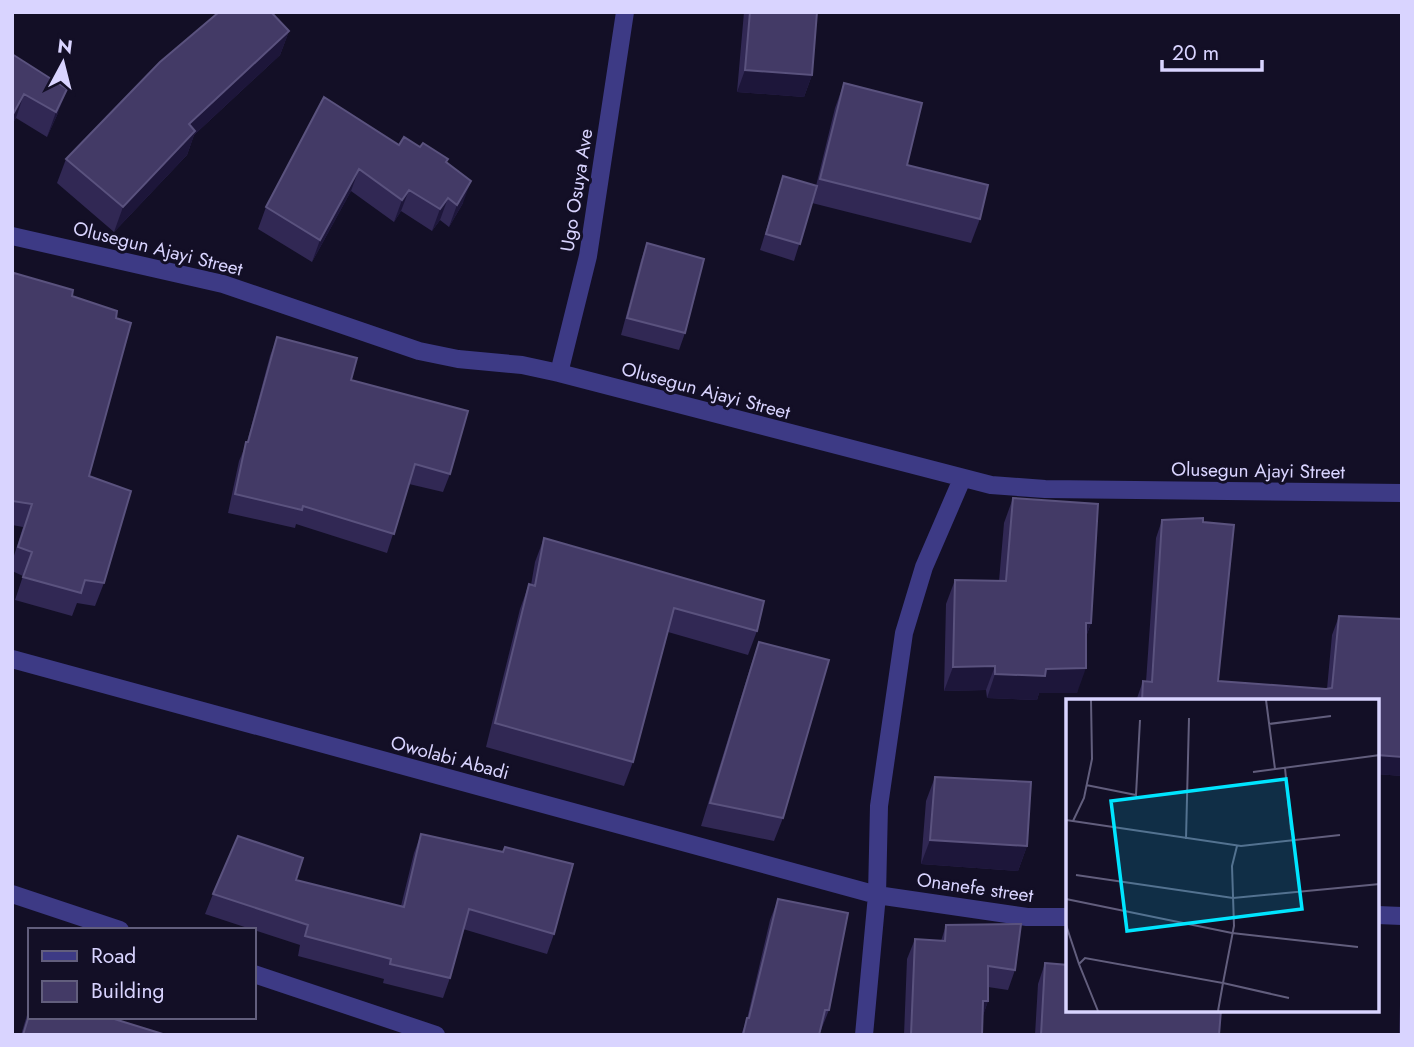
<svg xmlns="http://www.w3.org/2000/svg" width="1414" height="1047" font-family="Jost,sans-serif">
  <rect width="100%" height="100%" fill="#130f26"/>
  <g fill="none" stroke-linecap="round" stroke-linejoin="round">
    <path stroke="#3d3a85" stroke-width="18" d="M 12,236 L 223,284 L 419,351 L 458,359 L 522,365 L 559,373 L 991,485 L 1045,489 L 1402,493
      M 559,373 L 588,256 L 625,12
      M 12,659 L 877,895 L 1027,917 L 1068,917
      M 12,894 L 120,930
      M 1377,915 L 1402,916
      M 254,974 L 436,1035
      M 864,1035 L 877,895 L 879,806 L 904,633 L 924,567 L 962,479"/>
  </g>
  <path fill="#312854" d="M 744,12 L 817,12 L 812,75 L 804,97 L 737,92 Z
    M 289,31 L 280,55 L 194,135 L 187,155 L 114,232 L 57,183 L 66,159 Z
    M 12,54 L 58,113 L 47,137 L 16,118 L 12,124 Z
    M 844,83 L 907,165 L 980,219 L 971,243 L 812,203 L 794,261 L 760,250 L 783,176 L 816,186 L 835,108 Z
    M 399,145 L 447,163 L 463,203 L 449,227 L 440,220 L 432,231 L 401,211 L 394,222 L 351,191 L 312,262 L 258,229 L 266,207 Z
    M 647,243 L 685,333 L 679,350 L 621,335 L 641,260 Z
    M 12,277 L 72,296 L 89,476 L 104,583 L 95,606 L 77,603 L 72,616 L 15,600 L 23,576 L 12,571 L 12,562 L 23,527 L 12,525 Z
    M 277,337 L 351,380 L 450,474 L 443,492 L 409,484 L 387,553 L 296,524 L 295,528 L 228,513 L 239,461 L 247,442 L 270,356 Z
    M 1013,498 L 1091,623 L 1086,637 L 1077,693 L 1039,693 L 1037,700 L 987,698 L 986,690 L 944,691 L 946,604 L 955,580 L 999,581 L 1004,523 Z
    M 1162,520 L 1203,522 L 1218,681 L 1327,689 L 1332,635 L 1339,616 L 1402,619 L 1402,776 L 1377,774 L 1377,701 L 1136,701 L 1143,681 L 1146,682 L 1156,538 Z
    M 544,538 L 757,631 L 748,655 L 668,632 L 633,762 L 624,786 L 486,747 L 520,609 L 529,584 L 531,585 L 535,562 Z
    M 759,642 L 783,818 L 774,841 L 701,826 L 751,665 Z
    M 935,777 L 1027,846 L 1018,871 L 921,864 L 926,801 Z
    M 421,834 L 554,934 L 547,954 L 463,929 L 450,978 L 443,998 L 383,983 L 384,979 L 298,956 L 300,945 L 205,914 L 213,894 L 296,880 L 401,906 L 414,853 Z
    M 778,899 L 829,1010 L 819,1035 L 741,1035 L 747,1019 L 770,920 Z
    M 946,925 L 1015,970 L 1008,990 L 988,987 L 988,1001 L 982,1018 L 982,1035 L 904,1035 L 907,959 L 915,939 L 941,941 Z
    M 1045,963 L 1219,1035 L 1035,1035 L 1038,984 Z
    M 1402,971 L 1402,1035 L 1399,1035 L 1401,974 Z
    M 30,1005 L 30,1017 L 111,1018 L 165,1035 L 21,1035 Z"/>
  <path fill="#1d163a" d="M 289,31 L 280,55 L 194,135 L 187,155 L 114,232 L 123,207 L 189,124 Z
    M 745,70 L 812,75 L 804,97 L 737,92 Z
    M 67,89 L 58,113 L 47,137 L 56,112 Z
    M 24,94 L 16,118 L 12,124 L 12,116 Z
    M 359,169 L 351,191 L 312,262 L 320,240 Z
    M 471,181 L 463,203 L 449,227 L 457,205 Z
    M 409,190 L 401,211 L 394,222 L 402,200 Z
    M 448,198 L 440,220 L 432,231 L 440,209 Z
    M 1086,623 L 1091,623 L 1082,647 Z
    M 995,666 L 986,690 L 944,691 L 953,667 Z
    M 1086,668 L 1077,693 L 1039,693 L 1037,700 L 987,698 L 995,674 L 1046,669 Z
    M 1377,755 L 1402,757 L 1402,776 L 1377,774 Z
    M 930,840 L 1027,846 L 1018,871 L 921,864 Z
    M 983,1001 L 988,1001 L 981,1022 Z"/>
  <path fill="#433a66" stroke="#5a527e" stroke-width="2" d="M 219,12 L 271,12 L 289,31 L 189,124 L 195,131 L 123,207 L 66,159 L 160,62 Z
    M 750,12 L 817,12 L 812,75 L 745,70 Z
    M 12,54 L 67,89 L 56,112 L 24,94 L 12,116 Z
    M 844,83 L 922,103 L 907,165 L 988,185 L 980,219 L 820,179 Z
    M 324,97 L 399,145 L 404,137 L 420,147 L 423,143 L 448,159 L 446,162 L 471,181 L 457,205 L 448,198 L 440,209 L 409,190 L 402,200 L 359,169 L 320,240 L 266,207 Z
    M 783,176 L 817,186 L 800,244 L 766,234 Z
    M 647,243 L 704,259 L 685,333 L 627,318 Z
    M 14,273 L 73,290 L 72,296 L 117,311 L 116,318 L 131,323 L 89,476 L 131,491 L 104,583 L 85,580 L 81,593 L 23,577 L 32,552 L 18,547 L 32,504 L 12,501 L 12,278 Z
    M 277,337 L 357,358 L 351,380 L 468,411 L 450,474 L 415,464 L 394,534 L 303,506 L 302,510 L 235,494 L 246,442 L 248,442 Z
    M 1013,498 L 1098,504 L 1091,623 L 1086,623 L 1086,668 L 1046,669 L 1045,676 L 995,674 L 995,666 L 953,667 L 955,580 L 1006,581 Z
    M 1203,518 L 1203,522 L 1234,525 L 1218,681 L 1326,689 L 1332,688 L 1339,616 L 1402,619 L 1402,757 L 1377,755 L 1377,701 L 1142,701 L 1143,681 L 1152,682 L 1162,520 Z
    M 544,538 L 764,601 L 757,631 L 674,608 L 633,762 L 495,723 L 529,584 L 535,586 Z
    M 759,642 L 829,660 L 783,818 L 710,803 Z
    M 935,777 L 1031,782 L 1027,846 L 930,840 Z
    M 421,834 L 503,852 L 505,847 L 573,864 L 554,934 L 469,909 L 450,978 L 390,964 L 391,959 L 305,936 L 308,925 L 213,894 L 238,836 L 303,858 L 296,880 L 404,907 Z
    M 778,899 L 848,913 L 829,1010 L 825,1010 L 819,1035 L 743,1035 L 747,1018 L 749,1018 Z
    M 1021,924 L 1015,970 L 988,966 L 988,1001 L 983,1001 L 982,1035 L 911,1035 L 915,939 L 945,941 L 946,925 Z
    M 1045,963 L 1068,965 L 1068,1010 L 1221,1010 L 1219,1035 L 1041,1035 Z
    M 30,1012 L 30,1017 L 111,1017 L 111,1018 L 166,1035 L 23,1035 Z"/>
  <g text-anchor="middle" stroke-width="6" stroke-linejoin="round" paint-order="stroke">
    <g font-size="19" fill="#d9d4ff" stroke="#130f26">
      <text transform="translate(576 190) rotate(-81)" y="7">Ugo Osuya Ave</text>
      <text transform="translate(158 248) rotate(14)" y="7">Olusegun Ajayi Street</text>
      <text transform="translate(706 390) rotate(15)" y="7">Olusegun Ajayi Street</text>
      <text transform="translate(1258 470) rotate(1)" y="7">Olusegun Ajayi Street</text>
      <text transform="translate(450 757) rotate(15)" y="7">Owolabi Abadi</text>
      <text transform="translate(975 887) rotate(8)" y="7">Onanefe street</text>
    </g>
  </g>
  <g transform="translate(1066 699)">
    <rect width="313" height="313" fill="#130f26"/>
    <path fill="none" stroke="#625e7d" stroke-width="2" d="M 200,1 L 209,70M 203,25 L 265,17M 219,69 L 225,131M 187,73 L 314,56M 20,86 L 70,96 L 74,21M 0,121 L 175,147 L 274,136M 7,122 L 18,99 L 26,60 L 25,1M 120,140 L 123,19M 171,147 L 166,167 L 168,227 L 157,284 L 223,299M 10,176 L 167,199 L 314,185M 0,200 L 166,234 L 292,248M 0,226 L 13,265M 32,312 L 13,265 L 19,259 L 157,284 L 152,312"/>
    <path fill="#00e5ff" fill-opacity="0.15" stroke="#00e5ff" stroke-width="3.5" d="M 220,80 L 236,210 L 61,232 L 45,102 Z"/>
    <rect width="313" height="313" fill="none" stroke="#d9d4ff" stroke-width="3.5"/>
  </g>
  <rect width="1414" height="1047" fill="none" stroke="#d9d4ff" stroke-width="28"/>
  <rect x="28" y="928" width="228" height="91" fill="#130f26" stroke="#625e7d" stroke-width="2"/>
  <rect x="42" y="951" width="35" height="10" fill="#3d3a85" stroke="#625e7d" stroke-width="2"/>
  <text x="91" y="963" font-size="21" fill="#d9d4ff">Road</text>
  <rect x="42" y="981" width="35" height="21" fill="#433a66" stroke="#625e7d" stroke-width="2"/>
  <text x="91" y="998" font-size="21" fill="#d9d4ff">Building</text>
  <g transform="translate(63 63) rotate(7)" stroke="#130f26" stroke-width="5" paint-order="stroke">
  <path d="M0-5L12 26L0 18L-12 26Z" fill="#d9d4ff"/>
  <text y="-10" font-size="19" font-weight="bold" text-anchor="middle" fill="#d9d4ff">N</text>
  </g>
  <path d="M1162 60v10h100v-10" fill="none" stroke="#d9d4ff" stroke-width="3.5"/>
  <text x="1172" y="60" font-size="21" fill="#d9d4ff" stroke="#130f26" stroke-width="5" paint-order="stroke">20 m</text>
</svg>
